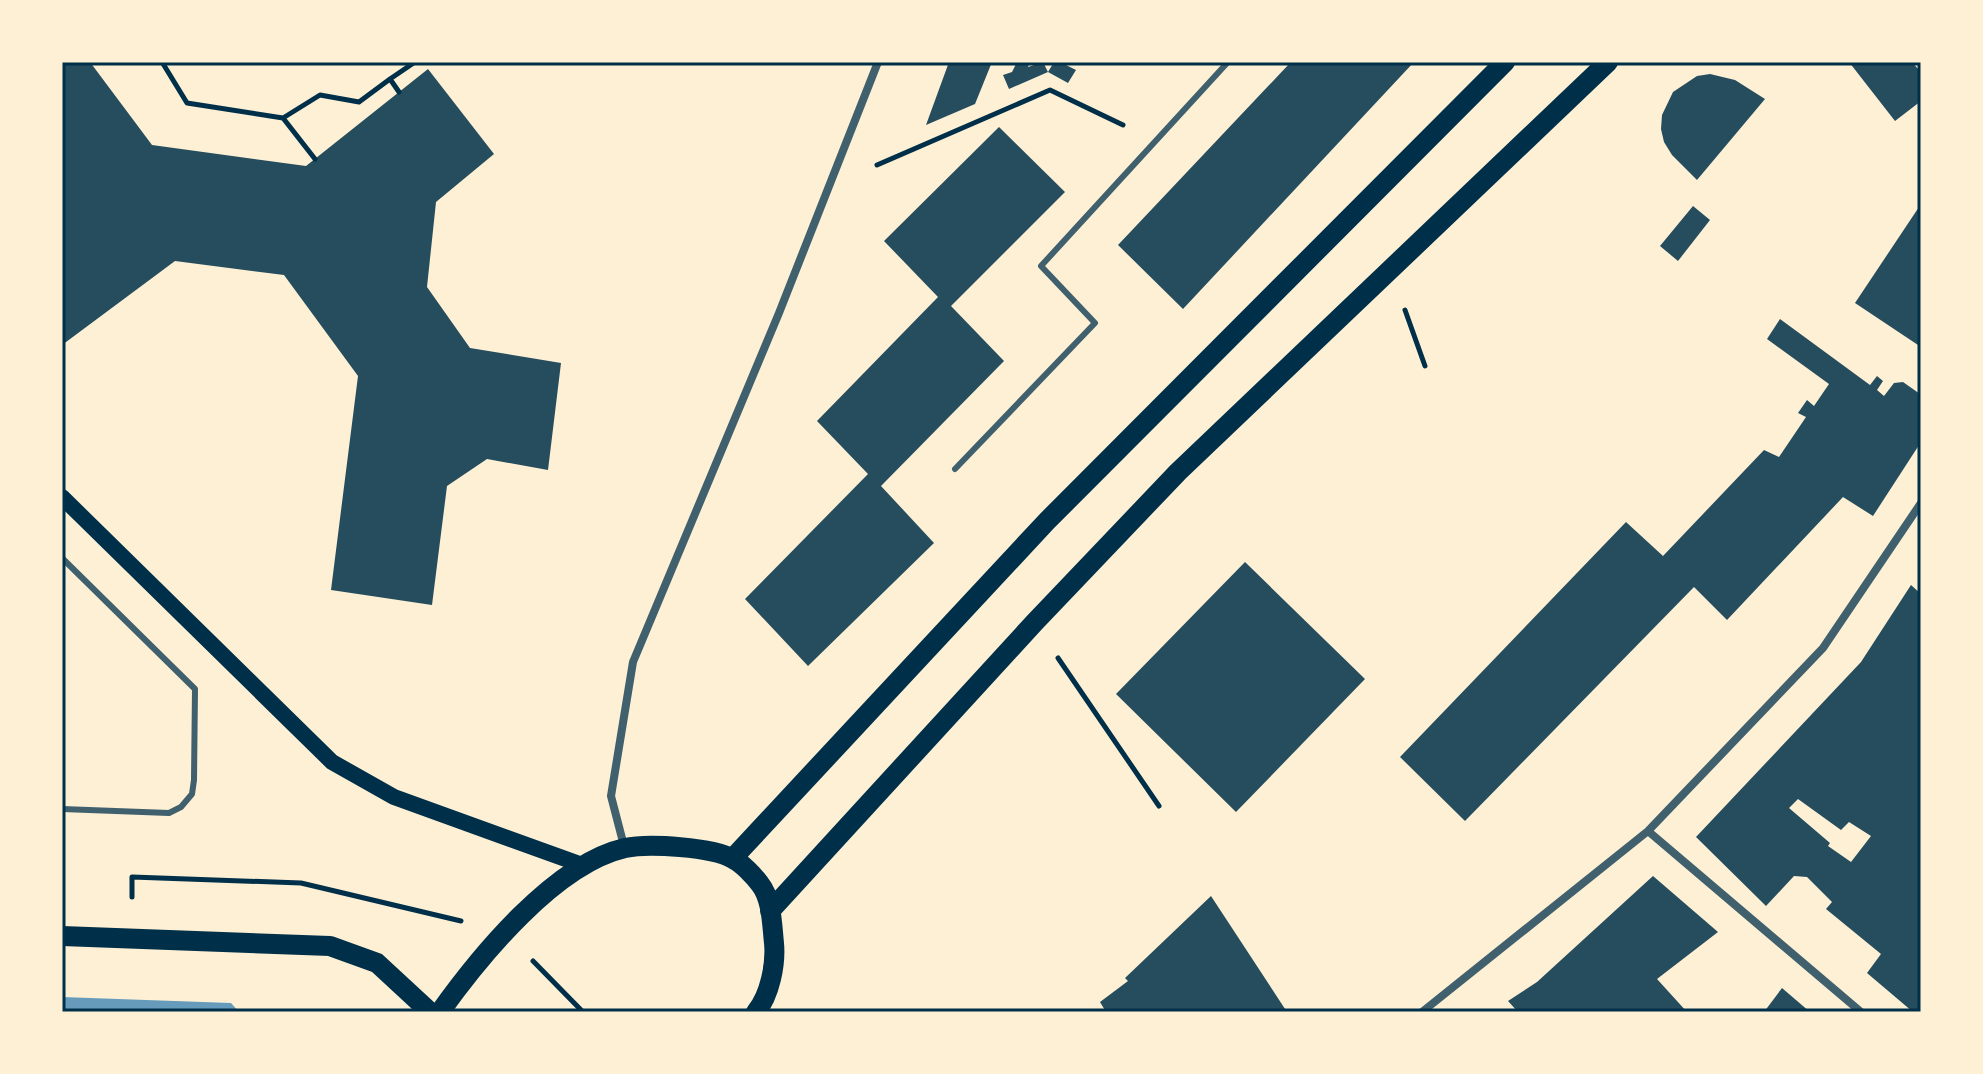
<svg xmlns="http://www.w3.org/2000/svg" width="1983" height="1074" font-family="'DM Sans',sans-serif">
  <rect width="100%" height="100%" fill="#fdf0d5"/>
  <path fill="#669bbc" d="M 62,997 L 231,1003 L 239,1012 L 62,1012 Z"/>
  <path fill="#264d5e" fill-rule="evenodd" d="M 62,62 L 90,62 L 152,145 L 306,166 L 428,69 L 494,154 L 436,202 L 427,287 L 470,348 L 561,363 L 548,470 L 487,459 L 447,486 L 432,605 L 331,590 L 358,376 L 284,275 L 175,261 L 62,345 Z
    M 949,62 L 992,62 L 975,104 L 926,125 Z
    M 1017,62 L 1030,62 L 1028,67 L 1043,62 L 1048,72 L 1009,89 L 1003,75 L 1012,72 Z
    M 1054,62 L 1060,62 L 1076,70 L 1068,83 L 1048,72 Z
    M 1291,62 L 1414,62 L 1183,309 L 1118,245 Z
    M 1849,62 L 1912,62 L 1918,69 L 1921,67 L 1921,101 L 1895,121 Z
    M 1710,74 L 1735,80 L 1765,99 L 1697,180 L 1672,155 L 1664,142 L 1661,129 L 1662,115 L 1673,92 L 1697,76 Z
    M 999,127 L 1065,192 L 951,306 L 1004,361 L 881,486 L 934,543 L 808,666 L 745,599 L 868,474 L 817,421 L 938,297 L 884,241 Z
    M 1921,204 L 1921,347 L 1855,303 Z
    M 1693,206 L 1710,220 L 1678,261 L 1660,246 Z
    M 1780,319 L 1870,385 L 1877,376 L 1883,381 L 1877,390 L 1884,396 L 1894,383 L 1903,382 L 1920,394 L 1921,442 L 1873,516 L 1843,497 L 1727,620 L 1694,587 L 1465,821 L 1400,757 L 1626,522 L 1663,556 L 1764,450 L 1779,457 L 1806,417 L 1798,413 L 1807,400 L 1814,406 L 1829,384 L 1767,339 Z
    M 1245,562 L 1365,679 L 1236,812 L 1116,694 Z
    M 1911,585 L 1921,594 L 1921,1012 L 1913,1012 L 1867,973 L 1881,954 L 1826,909 L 1832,902 L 1807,877 L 1794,876 L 1766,906 L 1696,837 L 1861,662 ZM 1798,799 L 1841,830 L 1849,822 L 1871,836 L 1851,862 L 1828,846 L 1830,843 L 1789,808 Z
    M 1653,876 L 1718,932 L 1657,979 L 1687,1012 L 1518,1012 L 1508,1001 L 1537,982 Z
    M 1211,896 L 1287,1012 L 1106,1012 L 1100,1002 L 1128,981 L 1125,978 Z
    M 1782,988 L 1810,1012 L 1764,1012 Z"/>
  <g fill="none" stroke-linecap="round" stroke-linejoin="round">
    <path stroke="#003049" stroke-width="5" d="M 162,62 L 187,103 L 283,118 L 320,95 L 359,102 L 390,79
      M 399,92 L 390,79 L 415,62
      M 283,118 L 315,159
      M 877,165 L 1050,90 L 1123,125
      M 1405,310 L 1425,366
      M 1058,658 L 1159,806
      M 132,897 L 132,877 L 301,883 L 461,921
      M 533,961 L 583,1012"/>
    <path stroke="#3f606c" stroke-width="6" d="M 955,469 L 1095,323 L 1041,266 L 1228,62
      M 62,558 L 195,689 L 194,780 L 192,794 L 181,807 L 169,813 L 62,809"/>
    <path stroke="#3f606c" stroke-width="8" d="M 1648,831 L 1861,1012
      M 624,846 L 611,796 L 633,662 L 779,313 L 878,62
      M 1422,1012 L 1648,831 L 1823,648 L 1921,503"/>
    <path stroke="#003049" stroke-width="16" d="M 62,497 L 332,762 L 394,797 L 585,866"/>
    <path stroke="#003049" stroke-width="20" d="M 733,858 L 1047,521 L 1505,62
      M 770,911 L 1034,623 L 1178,472 L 1608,62
      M 62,936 L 330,946 L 377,963 L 430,1012
      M 440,1012 C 480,956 555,864 625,848 C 648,843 713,847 733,859 C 742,863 754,876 760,884 C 772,899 772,925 774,943 C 776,964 770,995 756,1012"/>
  </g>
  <rect width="1983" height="1074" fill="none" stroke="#fdf0d5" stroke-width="128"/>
  <rect x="64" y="64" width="1855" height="946" fill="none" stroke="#003049" stroke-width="3"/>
</svg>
